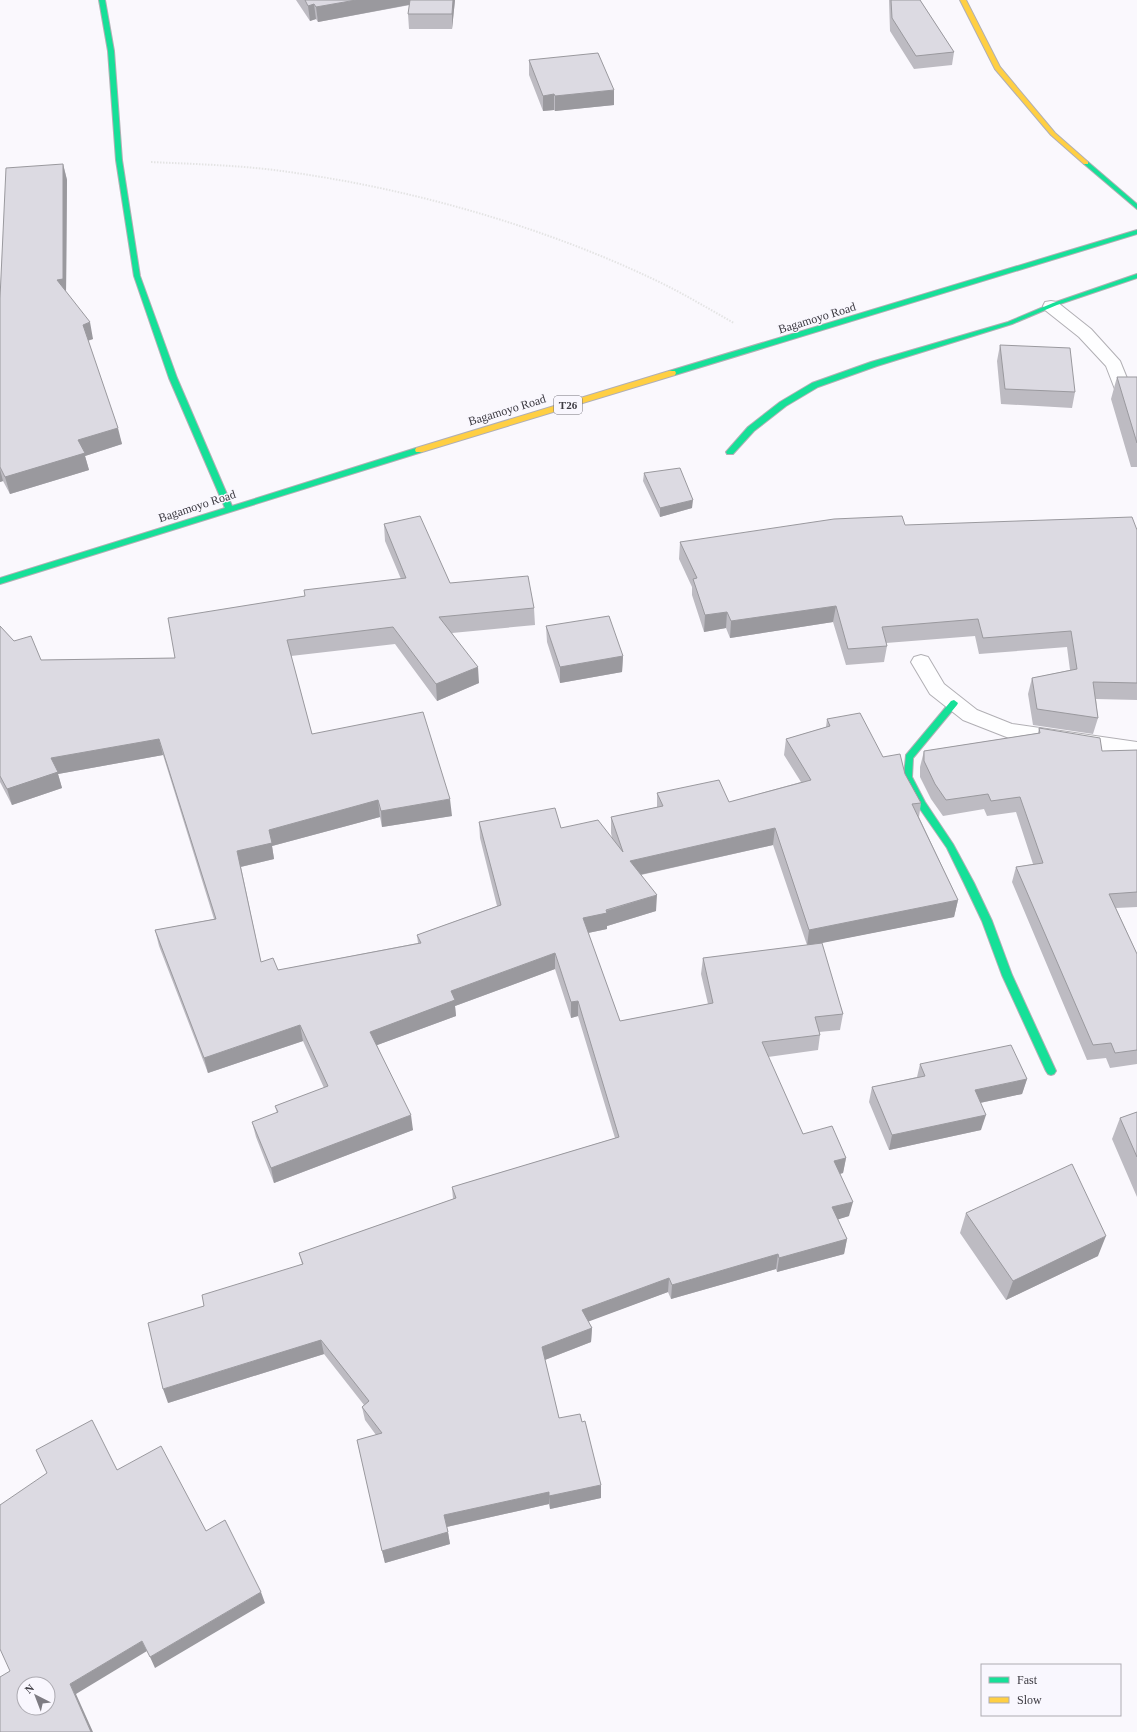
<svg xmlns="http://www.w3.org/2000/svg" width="1137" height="1732" font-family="Georgia,serif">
  <rect width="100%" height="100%" fill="#faf8fd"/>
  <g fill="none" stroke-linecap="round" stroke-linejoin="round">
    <g stroke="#b1afb4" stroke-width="2">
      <path id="street" d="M 1051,301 L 1057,302 L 1091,329 L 1120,361 L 1133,393 L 1130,397 L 1124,398 L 1118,397 L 1106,366 L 1079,337 L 1045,310 L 1043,306 L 1045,302 Z
        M 921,655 L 928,657 L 944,684 L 977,710 L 1012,724 L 1137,742 L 1137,758 L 1009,738 L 963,720 L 930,694 L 911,662 L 914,657 Z"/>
    </g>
    <g stroke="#b1afb4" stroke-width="2">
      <path id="fast" d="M 99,0 L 105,0 L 114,51 L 122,160 L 140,276 L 177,378 L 232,506 L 416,448 L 422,448 L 423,450 L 422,452 L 0,584 L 0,578 L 225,508 L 169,378 L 134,276 L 116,160 L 108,51 Z
        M 1084,162 L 1088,162 L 1137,204 L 1137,209 L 1084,164 Z
        M 1137,230 L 1137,234 L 675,375 L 669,375 L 668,373 L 669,371 Z
        M 1137,274 L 1137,278 L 1057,305 L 1012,324 L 877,366 L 818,387 L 786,406 L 754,431 L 733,454 L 727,454 L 726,452 L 748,427 L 780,402 L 812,383 L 871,362 L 1008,322 L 1053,303 Z
        M 954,700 L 958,703 L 957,705 L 913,758 L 912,777 L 925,802 L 953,844 L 974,883 L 992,921 L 1012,975 L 1056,1071 L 1054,1074 L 1051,1075 L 1048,1074 L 1046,1071 L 1002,975 L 982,921 L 964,883 L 947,848 L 918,806 L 904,777 L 906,755 L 951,701 Z"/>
    </g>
    <g stroke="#b1afb4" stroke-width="2">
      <path id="slow" d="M 960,0 L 966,0 L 1000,67 L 1055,133 L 1088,162 L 1088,164 L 1084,164 L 1051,135 L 995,69 Z
        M 669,371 L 675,371 L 676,373 L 675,375 L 422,452 L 416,452 L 415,450 L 416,448 Z"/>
    </g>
    <path stroke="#e4e4e4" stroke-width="2" stroke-dasharray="1.5 1.5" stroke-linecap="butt" d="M 151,162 C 192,164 233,165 274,170 C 401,186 537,224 653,279 C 681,292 707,308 734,323"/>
    <use href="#street" fill="#fefeff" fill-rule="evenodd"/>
    <use href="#fast" fill="#16e098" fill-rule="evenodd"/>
    <use href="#slow" fill="#ffcf43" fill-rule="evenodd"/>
  </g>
  <path fill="#bdbbc2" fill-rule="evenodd" d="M 296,0 L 455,0 L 452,29 L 409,29 L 408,14 L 410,5 L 318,22 L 316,19 L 310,21 Z
    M 889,0 L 920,0 L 954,52 L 952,65 L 914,69 L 890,31 Z
    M 529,60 L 614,105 L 555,111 L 554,110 L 543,111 L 529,75 Z
    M 63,164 L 67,180 L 66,292 L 93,339 L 88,341 L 122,444 L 85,456 L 89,470 L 10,494 L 3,481 L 0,482 L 0,298 Z
    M 1000,345 L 1075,392 L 1072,408 L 1001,404 L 997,361 Z
    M 1117,377 L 1137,377 L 1137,467 L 1131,467 L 1111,399 Z
    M 644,473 L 692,508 L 660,517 L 643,481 Z
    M 384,524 L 450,583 L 534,608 L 535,625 L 452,633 L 479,683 L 437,701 L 395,644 L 291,656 L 312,734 L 452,816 L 382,827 L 380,817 L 272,846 L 274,859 L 241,867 L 261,962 L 278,970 L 418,943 L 417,935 L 497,906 L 480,838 L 479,822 L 561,828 L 612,838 L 611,833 L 611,817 L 657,807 L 657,793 L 729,802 L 801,782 L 784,755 L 786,739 L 826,727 L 827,719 L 883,757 L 905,774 L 921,803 L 919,817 L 958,900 L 954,917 L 820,943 L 843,1014 L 840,1030 L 819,1032 L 820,1035 L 818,1050 L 768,1057 L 803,1134 L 846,1158 L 843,1173 L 840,1174 L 849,1216 L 838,1219 L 847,1239 L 844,1254 L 777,1272 L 776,1269 L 671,1299 L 668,1292 L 588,1321 L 592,1328 L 591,1342 L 545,1360 L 559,1418 L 582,1422 L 601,1498 L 550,1509 L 549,1504 L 447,1527 L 450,1544 L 385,1563 L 357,1440 L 376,1435 L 365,1420 L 362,1407 L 364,1405 L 324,1354 L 168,1403 L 204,1306 L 302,1264 L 299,1253 L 453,1199 L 452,1187 L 615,1138 L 578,1016 L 571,1018 L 555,969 L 455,1006 L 456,1016 L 377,1045 L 413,1130 L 274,1183 L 256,1137 L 252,1122 L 277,1113 L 275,1106 L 324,1088 L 303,1041 L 208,1073 L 159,946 L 155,930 L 214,919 L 163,755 L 58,774 L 62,788 L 12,805 L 0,782 L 0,626 L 14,641 L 41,660 L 175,658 L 305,596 L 401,579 L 385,541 ZM 773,845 L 807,945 L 703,958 L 701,974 L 708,1004 L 620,1021 L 588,933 L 607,929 L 607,926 L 656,911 L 641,875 Z
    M 905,525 L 1137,530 L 1137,700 L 1096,699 L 1098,718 L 1093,734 L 1033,725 L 1028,694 L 1032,678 L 1070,670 L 1067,647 L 979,654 L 975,636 L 886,643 L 887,646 L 884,662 L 846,665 L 833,622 L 730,638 L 726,628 L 704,632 L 692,595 L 692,587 L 679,559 L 680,542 Z
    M 546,626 L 623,656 L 622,672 L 560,683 L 547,642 Z
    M 1039,728 L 1102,751 L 1137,750 L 1137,907 L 1116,908 L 1137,954 L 1137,1064 L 1110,1068 L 1106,1058 L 1087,1060 L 1012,882 L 1016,867 L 1033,864 L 1016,812 L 987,816 L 984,809 L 943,816 L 931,799 L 920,777 L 920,767 L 924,751 L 1038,733 Z
    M 920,1064 L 1027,1079 L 1022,1094 L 980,1103 L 981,1130 L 889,1150 L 869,1102 L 872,1087 L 917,1077 Z
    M 1137,1112 L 1137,1197 L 1112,1139 L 1120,1118 Z
    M 966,1213 L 1098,1256 L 1006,1300 L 960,1233 Z"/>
  <path fill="#9a999e" d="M 356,0 L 412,0 L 413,4 L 318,22 L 316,7 Z
    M 453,0 L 455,0 L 452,29 L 452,14 Z
    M 314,4 L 316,19 L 310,21 L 308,6 Z
    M 614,90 L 614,105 L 555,111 L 555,96 Z
    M 554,94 L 554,110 L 543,111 L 543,96 Z
    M 63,164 L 67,180 L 66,296 L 57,280 Z
    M 90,322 L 93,339 L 86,341 L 83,325 Z
    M 118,428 L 122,444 L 85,456 L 89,470 L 10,494 L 5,477 L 78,440 Z
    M 0,469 L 3,481 L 0,482 Z
    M 693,500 L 692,508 L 660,517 L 660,508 Z
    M 836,606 L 833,622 L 730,638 L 731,621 Z
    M 727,612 L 726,628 L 704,632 L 705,615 Z
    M 623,656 L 622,672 L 560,683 L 560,667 Z
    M 478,667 L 479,683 L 437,701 L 436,684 Z
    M 159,739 L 163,755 L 58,774 L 62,788 L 12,805 L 7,789 L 51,758 Z
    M 450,799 L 452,816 L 382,827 L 381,811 Z
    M 378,800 L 380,817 L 272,846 L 274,859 L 240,867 L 237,851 L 269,830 Z
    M 775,828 L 773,845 L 630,877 L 630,861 Z
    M 657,895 L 656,911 L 607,926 L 607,929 L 583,934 L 583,918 Z
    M 958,900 L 954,917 L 807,946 L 809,930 Z
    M 555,953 L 555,969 L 455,1006 L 456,1016 L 372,1047 L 370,1032 L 451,991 Z
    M 578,1001 L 578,1016 L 571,1018 L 571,1002 Z
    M 300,1025 L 303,1041 L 208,1073 L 204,1058 Z
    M 1027,1079 L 1022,1094 L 970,1105 L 975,1090 Z
    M 411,1115 L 413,1130 L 274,1183 L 271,1168 Z
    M 986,1115 L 981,1130 L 889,1150 L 892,1135 Z
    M 846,1158 L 843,1173 L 831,1176 L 834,1161 Z
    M 853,1202 L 849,1216 L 830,1222 L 832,1207 Z
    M 1106,1236 L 1098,1256 L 1006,1300 L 1013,1281 Z
    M 847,1239 L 844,1254 L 777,1272 L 779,1258 Z
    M 778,1254 L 776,1269 L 671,1299 L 672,1285 Z
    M 669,1278 L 668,1292 L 582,1324 L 582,1310 Z
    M 592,1328 L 591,1342 L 542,1361 L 542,1347 Z
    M 321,1340 L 324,1354 L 168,1403 L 163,1389 Z
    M 601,1485 L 601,1498 L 550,1509 L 549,1496 Z
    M 549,1492 L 549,1504 L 446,1527 L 444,1515 Z
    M 448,1532 L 450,1544 L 385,1563 L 382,1551 Z
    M 261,1592 L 265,1603 L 155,1668 L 150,1657 Z
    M 142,1641 L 147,1651 L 76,1694 L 93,1732 L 91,1732 L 70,1684 Z"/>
  <path fill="#dcdae2" stroke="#9a999e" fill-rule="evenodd" d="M 305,0 L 356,0 L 316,7 L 314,4 L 308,6 Z
    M 410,0 L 453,0 L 452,14 L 408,14 Z
    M 891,0 L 920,0 L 954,52 L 916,56 L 892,18 Z
    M 598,53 L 614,90 L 555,96 L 554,94 L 543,96 L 529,60 Z
    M 63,164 L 63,279 L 57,280 L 90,322 L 83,325 L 118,428 L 78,440 L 85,453 L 5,477 L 0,467 L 0,298 L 6,168 Z
    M 1000,345 L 1070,348 L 1075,392 L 1005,389 Z
    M 1117,377 L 1137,377 L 1137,443 Z
    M 680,468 L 693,500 L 660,508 L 644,473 Z
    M 420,516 L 450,583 L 528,576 L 534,608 L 439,617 L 478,667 L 436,684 L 393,627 L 287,640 L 312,734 L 423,712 L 450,799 L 381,811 L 378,800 L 269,830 L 272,843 L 237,851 L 261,962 L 273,958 L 278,970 L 421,943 L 417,935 L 501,905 L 479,822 L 555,808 L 561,828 L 598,820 L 623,852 L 611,817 L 663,806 L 657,793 L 719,780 L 729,802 L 811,780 L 786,739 L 830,726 L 827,719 L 860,713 L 883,757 L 900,754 L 905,774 L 921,803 L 912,804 L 958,900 L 809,930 L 775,828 L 630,861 L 657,895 L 606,910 L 607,913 L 583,918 L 620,1021 L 713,1003 L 703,958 L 822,943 L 843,1014 L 815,1017 L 820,1035 L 762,1042 L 803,1134 L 832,1126 L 846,1158 L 834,1161 L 853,1202 L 832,1207 L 847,1239 L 779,1258 L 778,1254 L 672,1285 L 669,1278 L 582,1310 L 592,1328 L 542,1347 L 559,1418 L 580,1414 L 582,1422 L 585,1421 L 601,1485 L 549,1496 L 549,1492 L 444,1515 L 448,1532 L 382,1551 L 357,1440 L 382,1433 L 362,1407 L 369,1401 L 321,1340 L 163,1389 L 148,1323 L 204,1306 L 202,1295 L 303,1264 L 299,1253 L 456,1198 L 452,1187 L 619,1137 L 578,1001 L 571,1002 L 555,953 L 451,991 L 455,1000 L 370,1032 L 411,1115 L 271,1168 L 252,1122 L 278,1112 L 275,1106 L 328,1086 L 300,1025 L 204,1058 L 155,930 L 216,919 L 159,739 L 51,758 L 58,772 L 7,789 L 0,776 L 0,626 L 14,641 L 31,636 L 41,660 L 175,658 L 168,618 L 305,596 L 304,590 L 406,578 L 384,524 Z
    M 902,516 L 905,525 L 1132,517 L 1137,530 L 1137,683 L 1093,682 L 1098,718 L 1037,709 L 1032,678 L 1077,669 L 1071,631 L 983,638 L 978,619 L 882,627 L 887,646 L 848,649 L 836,606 L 731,621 L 727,612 L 705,615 L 693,579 L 697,578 L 680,542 L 834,519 Z
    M 609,616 L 623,656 L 560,667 L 546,626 Z
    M 1039,728 L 1100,738 L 1102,751 L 1137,750 L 1137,892 L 1109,894 L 1137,954 L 1137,1050 L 1115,1053 L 1111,1043 L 1093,1045 L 1016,867 L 1043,863 L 1020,797 L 991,801 L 988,794 L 946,800 L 935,784 L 924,761 L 924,751 L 1040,733 Z
    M 1011,1045 L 1027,1079 L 975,1090 L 986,1115 L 892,1135 L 872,1087 L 925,1076 L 920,1064 Z
    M 1137,1112 L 1137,1157 L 1120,1118 Z
    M 1072,1164 L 1106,1236 L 1013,1281 L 966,1213 Z
    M 92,1420 L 117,1470 L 161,1446 L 206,1531 L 225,1520 L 261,1592 L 150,1657 L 142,1641 L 70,1684 L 91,1732 L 0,1732 L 0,1677 L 10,1671 L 0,1649 L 0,1505 L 47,1473 L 36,1450 ZM 24,1684 L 48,1684 L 48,1708 L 24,1708 Z"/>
  <g text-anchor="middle" stroke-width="3" stroke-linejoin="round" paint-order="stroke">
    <rect fill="#f9f7fe" stroke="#75737a" stroke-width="1" x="554" y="396" width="28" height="18" rx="3"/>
    <g font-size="11" font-weight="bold" fill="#3c3a41">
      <text x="568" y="409">T26</text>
    </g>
    <g font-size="12" fill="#3c3a41" stroke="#f9f7fe">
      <text transform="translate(817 318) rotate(-17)" y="4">Bagamoyo Road</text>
      <text transform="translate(507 410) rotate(-17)" y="4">Bagamoyo Road</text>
      <text transform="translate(197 506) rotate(-18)" y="4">Bagamoyo Road</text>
    </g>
  </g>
  <rect x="981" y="1664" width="140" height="52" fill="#f9f7fe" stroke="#adabb2"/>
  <rect x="989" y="1677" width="20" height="6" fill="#16e098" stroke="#adabb2"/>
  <text x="1017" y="1684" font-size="12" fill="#3c3a41">Fast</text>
  <rect x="989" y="1697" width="20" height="6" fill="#ffcf43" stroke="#adabb2"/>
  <text x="1017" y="1704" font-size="12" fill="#3c3a41">Slow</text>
  <g transform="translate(36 1696) rotate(318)"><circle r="19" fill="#f9f7fe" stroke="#adabb2"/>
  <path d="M0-3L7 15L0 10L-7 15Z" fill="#7e7c83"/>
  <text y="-6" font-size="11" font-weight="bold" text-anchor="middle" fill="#3c3a41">N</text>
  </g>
</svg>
